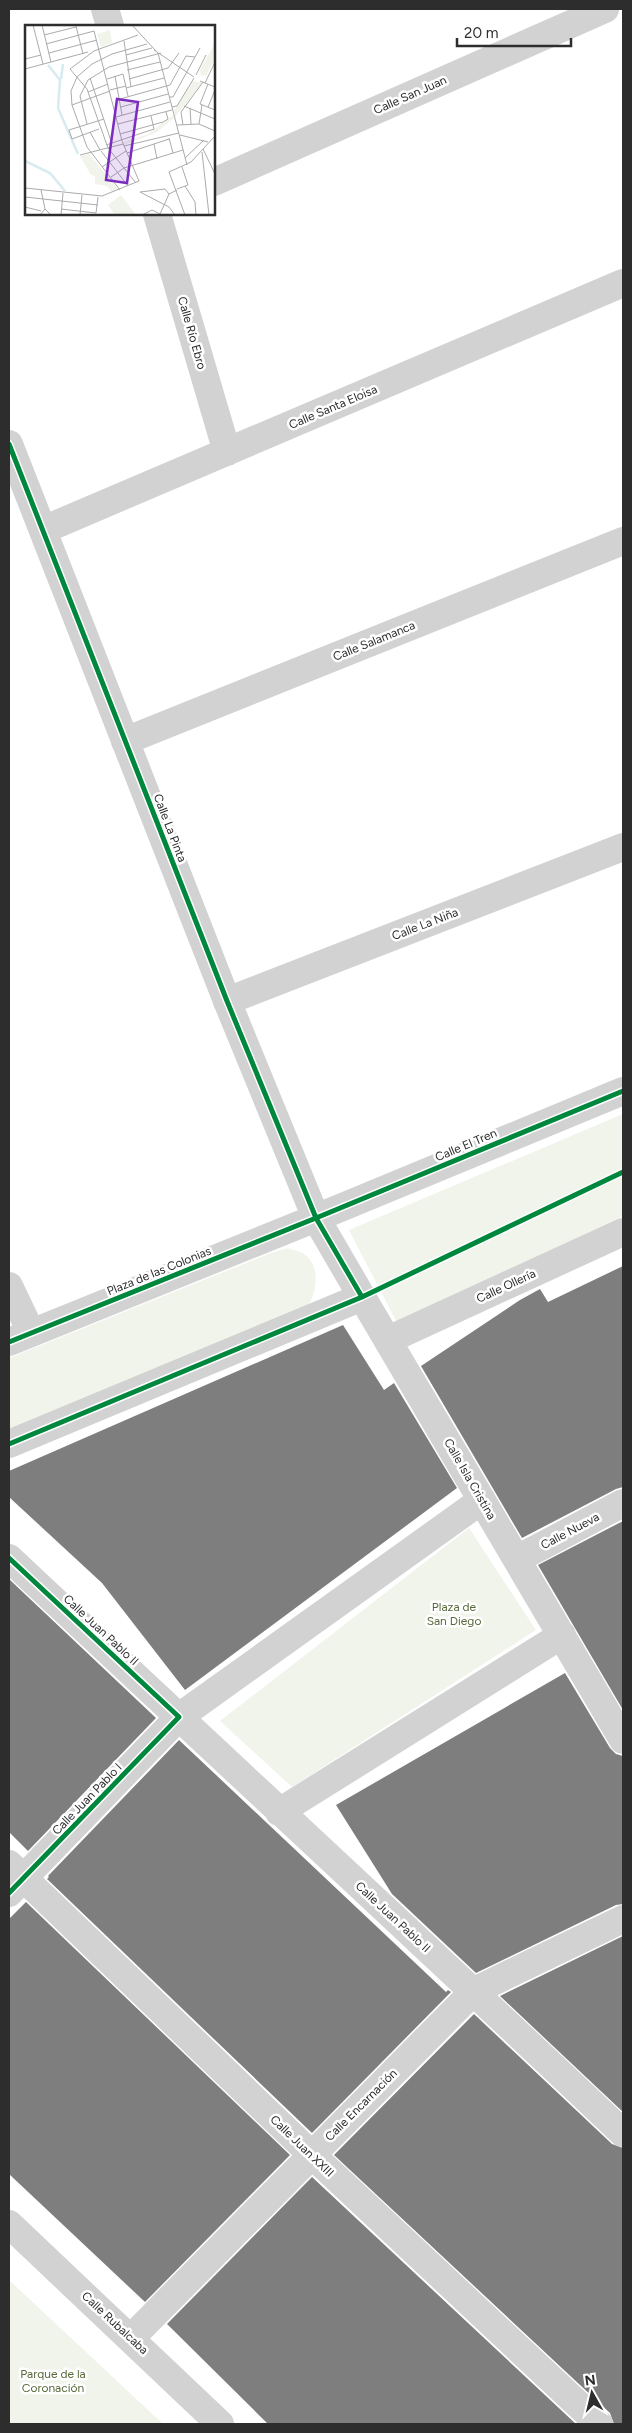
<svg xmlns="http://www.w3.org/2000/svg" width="632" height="2433" font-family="Figtree,sans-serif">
  <rect width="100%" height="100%" fill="#fff"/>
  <path fill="#f1f4eb" d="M 623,1114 L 623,1216 L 397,1323 L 349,1230 Z
    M 288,1248 C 292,1250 300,1251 304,1254 C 321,1266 317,1291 308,1306 L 9,1431 L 9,1358 L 271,1253 Z
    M 469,1528 L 536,1630 L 292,1787 L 220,1721 Z
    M 9,2280 L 163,2424 L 9,2424 Z"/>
  <path fill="#7e7e7e" d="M 623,1266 L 623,1487 L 616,1489 L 522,1538 L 421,1366 L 520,1300 L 540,1289 L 548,1302 Z
    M 343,1325 L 384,1390 L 394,1383 L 457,1488 L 185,1690 L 102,1583 L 9,1497 L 9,1471 Z
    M 623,1521 L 623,1710 L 538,1565 Z
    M 9,1579 L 156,1718 L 28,1851 L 9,1832 Z
    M 565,1673 L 610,1748 L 616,1754 L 623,1756 L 623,1904 L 616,1905 L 476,1973 L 392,1894 L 336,1805 Z
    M 179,1740 L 446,1992 L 448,1990 L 451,1992 L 312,2133 L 47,1879 L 49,1877 L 48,1876 Z
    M 26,1902 L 290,2155 L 145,2302 L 9,2174 L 9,1919 Z
    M 623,1936 L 623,2112 L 500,1996 Z
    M 474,2014 L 612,2144 L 623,2148 L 623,2424 L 614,2424 L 610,2413 L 334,2155 Z
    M 312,2177 L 576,2424 L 268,2424 L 167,2324 Z"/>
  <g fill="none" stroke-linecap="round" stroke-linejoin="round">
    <path stroke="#d2d2d2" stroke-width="28" d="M 105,9 L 110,26
      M 214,182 L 605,9
      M 157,214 L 227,452
      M 43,530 L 623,283
      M 125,741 L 623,541
      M 227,1001 L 623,847
      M 316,1218 L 623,1091
      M 9,1286 L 31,1332
      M 362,1297 L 623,1740
      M 388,1340 L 623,1232
      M 9,1558 C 213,1750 420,1940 623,2133
      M 517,1559 L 623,1503
      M 279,1812 L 562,1635
      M 9,1864 L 312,2155 L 599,2424
      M 9,1893 L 179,1717 L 482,1500
      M 131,2338 L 474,1991 L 623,1919"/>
    <path stroke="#d2d2d2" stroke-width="28" d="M 9,444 L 227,1001 L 316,1218 L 362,1297 L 9,1444
      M 9,1342 L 316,1218
      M 9,2224 L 220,2424"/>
    <g stroke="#fff" stroke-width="8">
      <path id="cycleway" d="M 9,444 L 227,1001 L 316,1218 L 362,1297
        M 9,1342 L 316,1218 L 623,1091
        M 9,1444 L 362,1297 L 623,1172
        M 9,1558 L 179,1717 L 9,1893"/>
    </g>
    <use href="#cycleway" stroke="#00873e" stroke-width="5"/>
  </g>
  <g text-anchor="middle" stroke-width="5" stroke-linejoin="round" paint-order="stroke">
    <g font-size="12" fill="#2d2d2d" stroke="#fff">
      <text transform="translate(410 95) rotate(-24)" y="4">Calle San Juan</text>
      <text transform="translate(192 333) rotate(74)" y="4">Calle Río Ebro</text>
      <text transform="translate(333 407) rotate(-23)" y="4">Calle Santa Eloisa</text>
      <text transform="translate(374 641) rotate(-22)" y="4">Calle Salamanca</text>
      <text transform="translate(170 828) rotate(69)" y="4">Calle La Pinta</text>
      <text transform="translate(425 924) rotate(-21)" y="4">Calle La Niña</text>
      <text transform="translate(466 1145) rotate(-23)" y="4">Calle El Tren</text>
      <text transform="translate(159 1271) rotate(-22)" y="4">Plaza de las Colonias</text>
      <text transform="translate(506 1286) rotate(-25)" y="4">Calle Ollería</text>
      <text transform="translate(470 1479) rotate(60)" y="4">Calle Isla Cristina</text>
      <text transform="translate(570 1531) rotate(-28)" y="4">Calle Nueva</text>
      <text transform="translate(101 1630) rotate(43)" y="4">Calle Juan Pablo II</text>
      <text transform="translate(87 1799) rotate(-46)" y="4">Calle Juan Pablo I</text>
      <text transform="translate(393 1917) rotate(43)" y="4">Calle Juan Pablo II</text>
      <text transform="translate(361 2105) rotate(-45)" y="4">Calle Encarnación</text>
      <text transform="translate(302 2146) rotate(44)" y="4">Calle Juan XXIII</text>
      <text transform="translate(115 2323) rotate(43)" y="4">Calle Rubalcaba</text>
    </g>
    <g font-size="12" fill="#58693b" stroke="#fff">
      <text x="454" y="1611">Plaza de<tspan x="454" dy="14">San Diego</tspan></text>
      <text x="53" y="2378">Parque de la<tspan x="53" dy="14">Coronación</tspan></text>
    </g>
  </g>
  <g transform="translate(25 25)">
    <rect width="190" height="190" fill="#fff"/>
    <path d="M 85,5 L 87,18 L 76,22 L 72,9 ZM 190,18 L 190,34 L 181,50 L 176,51 L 175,45 ZM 168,56 L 177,58 L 150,92 L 149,86 ZM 148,90 L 149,93 L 132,107 L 99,120 L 98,117 L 123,109 ZM 64,129 L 93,164 L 87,167 L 82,161 L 70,159 L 70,151 L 66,150 L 55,131 ZM 96,170 L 111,190 L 90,190 L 83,180 Z" fill="#f1f4eb"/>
    <path fill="none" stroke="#d8ebf1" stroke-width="2.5" d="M 23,40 L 35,55 L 33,83 L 53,129M 36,54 L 38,39M 0,136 L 25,148 L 40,166"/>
    <path fill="none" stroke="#ababab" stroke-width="1" d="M 8,0 L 18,39M 17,0 L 26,37M 107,0 L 131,26M 51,1 L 58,29M 19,10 L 51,2M 99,16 L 106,62M 129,25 L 169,52M 24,28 L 72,15M 133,28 L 162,140M 101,30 L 127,23M 0,34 L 16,30M 0,44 L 63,27M 102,45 L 135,37M 98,49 L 103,71M 171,50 L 181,30M 90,51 L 97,90M 65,53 L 87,119M 82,54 L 98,49M 104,54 L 143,43 L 154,28M 175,56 L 190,62M 180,58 L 190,37M 183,59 L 175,79 L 190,85M 101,63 L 139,53M 85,65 L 101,61M 63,67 L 83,59M 144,72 L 148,72 L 175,23M 95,74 L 145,60 L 161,31 L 170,32M 47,80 L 85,66M 159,81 L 190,94M 96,82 L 143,69M 147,82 L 152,81 L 169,53M 183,82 L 190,65M 165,83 L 166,99M 91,92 L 145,77M 62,99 L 55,71 L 63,55 L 84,42 L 136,28M 93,99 L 147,85M 174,99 L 177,80M 152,100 L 174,99 L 190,106M 158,100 L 156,87 L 178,57M 74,104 L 47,114 L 44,105 L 79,94M 65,107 L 75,125M 95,109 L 138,97 L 143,94 L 141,87M 155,110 L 183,117M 144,113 L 148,128M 129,119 L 132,134M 81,120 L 129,104 L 126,91M 99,121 L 154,108M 178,124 L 190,149M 76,126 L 103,161M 177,127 L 184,190M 102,128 L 144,114M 55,130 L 98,119M 160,133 L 179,115M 77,142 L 101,126M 86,152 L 99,143 L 158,125M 111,158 L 83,123 L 62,64 L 45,44 L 69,26 L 113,10M 160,161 L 170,177 L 171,190M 0,163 L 77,171 L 114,156 L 97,116 L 69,6 L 21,19M 152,164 L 163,160 L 157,142M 16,165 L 20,184M 95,165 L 62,122 L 47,80 L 46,66 L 52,52 L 67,39 L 87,29 L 122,19M 115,167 L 144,182 L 150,190M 115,167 L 140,164 L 144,169M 0,172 L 73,180M 0,182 L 16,186M 36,184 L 71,188M 71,188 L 73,172M 135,189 L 144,169 L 152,165M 15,190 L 20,184 L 26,190M 36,190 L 38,168M 55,190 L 57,170M 117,190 L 127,185 L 135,189M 160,190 L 144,147 L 166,137 L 190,111"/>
    <path fill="#7b2cbf" fill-opacity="0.15" stroke="#7b2cbf" stroke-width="2.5" d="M 92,74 L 113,77 L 102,158 L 81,155 Z"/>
    <rect width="190" height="190" fill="none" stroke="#2d2d2d" stroke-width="2.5"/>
  </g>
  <rect width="632" height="2433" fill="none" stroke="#2d2d2d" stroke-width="20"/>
  <g transform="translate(592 2393) rotate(352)" stroke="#ffffff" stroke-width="4" paint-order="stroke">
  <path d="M0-4L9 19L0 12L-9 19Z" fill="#2d2d2d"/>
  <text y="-8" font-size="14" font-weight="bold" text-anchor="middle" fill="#2d2d2d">N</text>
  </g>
  <path d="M457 38v8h114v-8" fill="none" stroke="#2d2d2d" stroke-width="2.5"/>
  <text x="464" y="38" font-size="15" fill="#2d2d2d" stroke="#ffffff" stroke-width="4" paint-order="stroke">20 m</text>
</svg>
